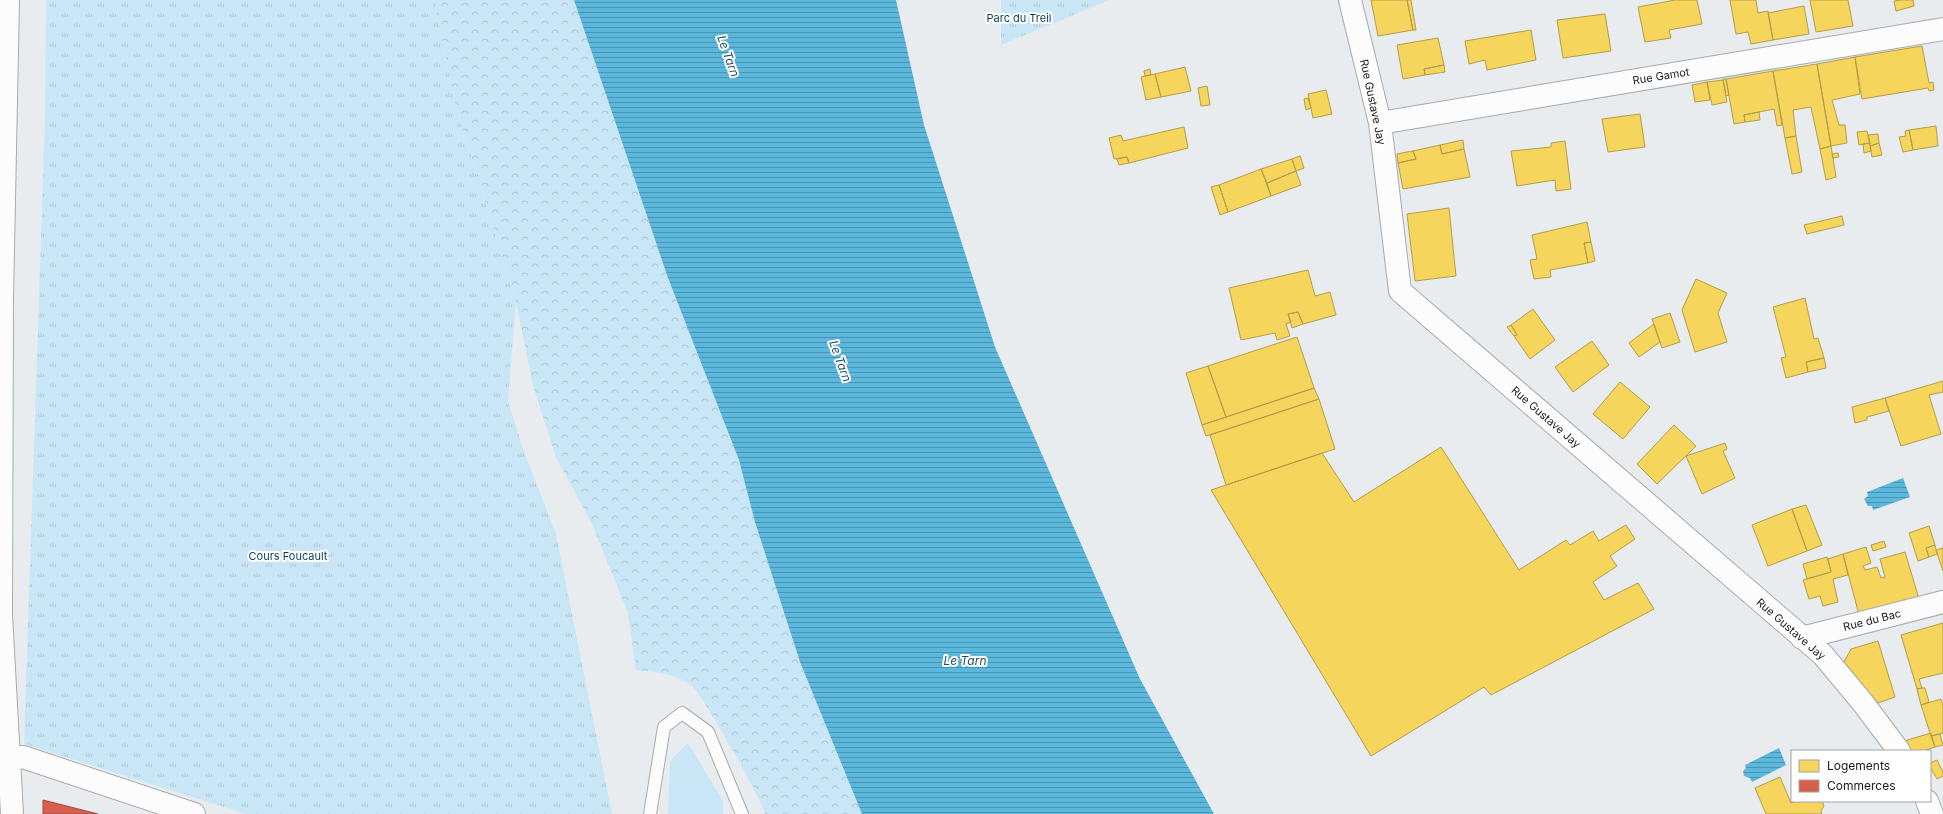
<svg xmlns="http://www.w3.org/2000/svg" width="1943" height="814" font-family="Inter,sans-serif">
  <defs>
    <pattern id="forest-crowns" width="20" height="18" patternUnits="userSpaceOnUse"><rect width="20" height="18" fill="#c9e6f7"/><path d="M2 6a3 3 0 1 1 6 0M12 15a3 3 0 1 1 6 0" fill="none" stroke="#acc5d3"/></pattern>
    <pattern id="park-tufts" width="24" height="20" patternUnits="userSpaceOnUse"><rect width="24" height="20" fill="#c9e6f7"/><path d="M3 7l-1-3M5 7V3M7 7l1-3M15 17l-1-3M17 17v-4M19 17l1-3" fill="none" stroke="#acc5d3"/></pattern>
    <pattern id="water-rules" width="6" height="5" patternUnits="userSpaceOnUse"><rect width="6" height="5" fill="#5cb7dd"/><path d="M0 2.5h6" fill="none" stroke="#4b94b2"/></pattern>
  </defs>
  <rect width="100%" height="100%" fill="#e8ecef"/>
  <path fill="#c9e6f7" d="M 688,743 L 723,801 L 723,814 L 668,814 L 670,761 Z"/>
  <path fill="url(#forest-crowns)" d="M 434,0 L 574,0 L 668,278 L 739,460 L 755,522 L 800,662 L 862,814 L 765,814 C 762,800 700,690 691,685 C 674,673 655,672 636,670 L 628,613 L 592,524 L 556,457 L 533,386 L 516,302 L 455,104 Z"/>
  <path fill="url(#park-tufts)" d="M 46,0 L 434,0 L 455,104 L 516,302 L 508,401 L 522,446 L 556,534 L 612,814 L 246,814 L 24,744 L 45,119 Z
    M 1001,0 L 1110,0 L 1001,45 Z"/>
  <path fill="url(#water-rules)" d="M 574,0 L 896,0 L 924,125 L 995,347 L 1140,679 L 1214,814 L 862,814 L 800,662 L 755,522 L 739,460 L 668,278 Z
    M 1903,478 L 1910,497 L 1873,510 L 1872,506 L 1868,506 L 1864,499 L 1868,496 L 1867,492 Z
    M 1779,748 L 1786,765 L 1752,782 L 1750,778 L 1744,776 L 1743,771 L 1746,768 L 1745,765 Z"/>
  <path fill="#f6d55c" stroke="#b39d48" d="M 1371,0 L 1407,0 L 1413,30 L 1378,36 Z
    M 1407,0 L 1411,0 L 1416,30 L 1413,30 Z
    M 1675,0 L 1697,0 L 1702,24 L 1669,30 L 1671,38 L 1645,42 L 1638,7 Z
    M 1730,0 L 1756,0 L 1758,13 L 1768,11 L 1773,40 L 1751,44 L 1748,32 L 1736,34 Z
    M 1810,0 L 1848,0 L 1853,26 L 1816,32 Z
    M 1901,0 L 1913,0 L 1914,6 L 1896,11 L 1894,1 Z
    M 1804,6 L 1809,34 L 1773,40 L 1768,13 Z
    M 1605,14 L 1611,51 L 1563,58 L 1557,20 Z
    M 1531,30 L 1536,60 L 1487,70 L 1485,60 L 1469,64 L 1465,41 Z
    M 1438,38 L 1444,65 L 1424,69 L 1425,75 L 1403,79 L 1397,45 Z
    M 1922,46 L 1929,83 L 1933,82 L 1934,90 L 1929,91 L 1928,88 L 1862,99 L 1855,57 Z
    M 1855,57 L 1860,94 L 1832,100 L 1839,125 L 1845,125 L 1847,143 L 1831,146 L 1817,64 Z
    M 1817,64 L 1831,146 L 1820,149 L 1811,107 L 1793,110 L 1796,136 L 1785,138 L 1773,71 Z
    M 1444,65 L 1445,72 L 1425,75 L 1424,69 Z
    M 1185,67 L 1191,91 L 1161,97 L 1155,74 Z
    M 1150,69 L 1151,75 L 1145,76 L 1144,71 Z
    M 1773,71 L 1782,125 L 1777,126 L 1774,109 L 1744,115 L 1745,122 L 1734,124 L 1726,79 Z
    M 1155,74 L 1161,97 L 1146,100 L 1141,77 Z
    M 1723,79 L 1726,79 L 1729,95 L 1726,96 Z
    M 1723,80 L 1727,102 L 1712,105 L 1707,82 Z
    M 1707,82 L 1710,100 L 1695,102 L 1692,85 Z
    M 1207,86 L 1210,105 L 1201,106 L 1198,88 Z
    M 1326,90 L 1332,114 L 1313,118 L 1308,94 Z
    M 1308,98 L 1311,108 L 1306,110 L 1304,99 Z
    M 1759,112 L 1760,120 L 1745,122 L 1744,115 Z
    M 1640,114 L 1645,147 L 1608,152 L 1602,119 Z
    M 1936,126 L 1938,146 L 1913,150 L 1909,130 Z
    M 1184,127 L 1188,148 L 1129,163 L 1127,157 L 1114,159 L 1109,138 L 1121,135 L 1123,141 Z
    M 1909,130 L 1913,150 L 1903,152 L 1899,137 L 1906,136 L 1905,131 Z
    M 1867,131 L 1870,143 L 1859,145 L 1857,132 Z
    M 1878,134 L 1879,143 L 1870,146 L 1868,135 Z
    M 1796,136 L 1802,172 L 1792,174 L 1785,138 Z
    M 1463,140 L 1464,149 L 1442,154 L 1440,145 Z
    M 1565,141 L 1571,189 L 1556,191 L 1555,180 L 1517,186 L 1511,151 L 1551,147 L 1551,143 Z
    M 1870,143 L 1871,151 L 1864,153 L 1863,144 Z
    M 1879,143 L 1882,155 L 1872,157 L 1870,146 Z
    M 1440,145 L 1442,154 L 1464,149 L 1470,177 L 1403,189 L 1398,163 L 1416,159 L 1413,151 Z
    M 1831,146 L 1836,177 L 1826,180 L 1820,149 Z
    M 1412,151 L 1413,151 L 1416,159 L 1398,163 L 1397,154 Z
    M 1838,153 L 1839,157 L 1833,158 L 1832,154 Z
    M 1300,156 L 1304,168 L 1296,171 L 1292,159 Z
    M 1127,157 L 1129,163 L 1119,165 L 1117,159 Z
    M 1292,159 L 1296,171 L 1267,183 L 1261,169 Z
    M 1261,169 L 1271,196 L 1228,212 L 1219,185 Z
    M 1296,171 L 1301,185 L 1271,196 L 1267,183 Z
    M 1219,185 L 1228,212 L 1220,215 L 1211,187 Z
    M 1449,208 L 1456,276 L 1415,281 L 1407,214 Z
    M 1842,216 L 1844,225 L 1807,234 L 1804,225 Z
    M 1587,222 L 1591,242 L 1584,243 L 1588,263 L 1550,270 L 1551,277 L 1534,279 L 1530,260 L 1537,259 L 1532,235 Z
    M 1591,242 L 1595,261 L 1588,263 L 1584,243 Z
    M 1308,270 L 1315,296 L 1330,292 L 1336,315 L 1303,324 L 1298,312 L 1288,314 L 1291,322 L 1286,324 L 1290,336 L 1277,340 L 1275,333 L 1241,340 L 1229,288 Z
    M 1696,279 L 1727,293 L 1718,313 L 1727,342 L 1695,352 L 1682,310 Z
    M 1805,298 L 1814,339 L 1818,338 L 1824,358 L 1806,362 L 1808,372 L 1786,378 L 1781,358 L 1786,357 L 1773,307 Z
    M 1533,309 L 1555,340 L 1530,359 L 1514,336 L 1517,335 L 1511,325 Z
    M 1298,312 L 1303,324 L 1292,328 L 1288,314 Z
    M 1670,313 L 1680,342 L 1662,348 L 1652,319 Z
    M 1654,324 L 1660,342 L 1639,357 L 1629,343 Z
    M 1511,325 L 1517,335 L 1514,336 L 1507,327 Z
    M 1297,337 L 1314,388 L 1226,417 L 1208,366 Z
    M 1592,341 L 1609,365 L 1573,392 L 1555,367 Z
    M 1824,358 L 1826,368 L 1808,372 L 1806,362 Z
    M 1208,366 L 1226,417 L 1202,425 L 1186,373 Z
    M 1943,381 L 1943,392 L 1929,395 L 1941,434 L 1901,446 L 1885,398 Z
    M 1620,382 L 1650,407 L 1623,439 L 1593,414 Z
    M 1314,388 L 1319,399 L 1206,436 L 1202,425 Z
    M 1885,398 L 1889,411 L 1867,417 L 1867,420 L 1855,423 L 1852,407 Z
    M 1319,399 L 1335,449 L 1226,485 L 1210,435 Z
    M 1674,425 L 1696,446 L 1657,484 L 1637,464 Z
    M 1725,443 L 1727,449 L 1723,451 L 1735,478 L 1702,494 L 1686,456 Z
    M 1441,447 L 1519,570 L 1566,540 L 1570,545 L 1593,531 L 1599,541 L 1626,525 L 1635,539 L 1610,556 L 1617,566 L 1593,582 L 1604,600 L 1638,583 L 1654,609 L 1491,695 L 1484,687 L 1371,756 L 1211,490 L 1322,453 L 1354,502 Z
    M 1806,505 L 1822,545 L 1807,551 L 1792,509 Z
    M 1792,509 L 1807,551 L 1768,566 L 1752,525 Z
    M 1929,526 L 1935,545 L 1926,548 L 1929,557 L 1918,561 L 1909,533 Z
    M 1884,541 L 1886,547 L 1873,551 L 1871,545 Z
    M 1935,545 L 1937,554 L 1929,557 L 1926,548 Z
    M 1866,547 L 1871,563 L 1863,566 L 1865,570 L 1877,567 L 1881,578 L 1885,577 L 1880,559 L 1905,552 L 1919,599 L 1859,615 L 1843,554 Z
    M 1943,548 L 1943,571 L 1936,550 Z
    M 1843,554 L 1848,575 L 1833,579 L 1838,602 L 1823,606 L 1820,596 L 1809,599 L 1803,580 L 1831,572 L 1828,559 Z
    M 1827,557 L 1831,572 L 1807,579 L 1803,564 Z
    M 1943,623 L 1943,673 L 1919,679 L 1922,688 L 1917,689 L 1901,635 Z
    M 1878,641 L 1895,697 L 1878,703 L 1844,662 L 1851,649 Z
    M 1922,688 L 1925,688 L 1929,702 L 1921,705 L 1917,689 Z
    M 1941,699 L 1943,706 L 1943,733 L 1931,736 L 1921,705 Z
    M 1931,733 L 1935,747 L 1923,751 L 1910,751 L 1904,741 Z
    M 1940,734 L 1943,745 L 1935,747 L 1931,736 Z
    M 1937,760 L 1943,772 L 1943,776 L 1937,779 L 1930,767 L 1930,763 Z
    M 1780,777 L 1791,803 L 1796,801 L 1822,801 L 1824,806 L 1821,811 L 1822,814 L 1766,814 L 1755,788 Z"/>
  <path fill="#d6604d" stroke="#9d4b3e" d="M 43,800 L 98,814 L 43,814 Z"/>
  <g fill="none" stroke-linecap="round" stroke-linejoin="round">
    <g stroke="#a8abac" stroke-width="14">
      <path id="service" d="M 650,814 L 664,727 L 682,713 L 708,732 L 742,814"/>
    </g>
    <g stroke="#a8abac" stroke-width="24">
      <path id="minor" d="M 1350,0 L 1380,123 L 1400,291 L 1823,655 L 1863,703 L 1899,751
        M 1380,123 L 1943,29
        M 1802,638 L 1943,602
        M 9,759 L 23,757 L 194,814
        M 1927,801 L 1932,814"/>
    </g>
    <g stroke="#a8abac" stroke-width="24">
      <path id="primary" d="M 8,0 L 2,299 L 1,615 L 12,814"/>
    </g>
    <use href="#service" stroke="#fcfcfd" stroke-width="12"/>
    <use href="#minor" stroke="#fcfcfd" stroke-width="22"/>
    <use href="#primary" stroke="#fcfcfd" stroke-width="22"/>
  </g>
  <g text-anchor="middle" stroke-width="4" stroke-linejoin="round" paint-order="stroke">
    <g font-size="11" fill="#0a3d53" stroke="#fff">
      <text x="1019" y="22">Parc du Treil</text>
      <text x="288" y="560">Cours Foucault</text>
    </g>
    <g font-size="11" fill="#17191b" stroke="#fff">
      <text transform="translate(1661 76) rotate(-9)" y="4">Rue Gamot</text>
      <text transform="translate(1373 102) rotate(78)" y="4">Rue Gustave Jay</text>
      <text transform="translate(1546 417) rotate(41)" y="4">Rue Gustave Jay</text>
      <text transform="translate(1872 620) rotate(-14)" y="4">Rue du Bac</text>
      <text transform="translate(1791 629) rotate(41)" y="4">Rue Gustave Jay</text>
    </g>
    <g font-size="12" font-style="italic" fill="#225067" stroke="#fff">
      <text transform="translate(728 56) rotate(70)" y="4">Le Tarn</text>
      <text transform="translate(840 361) rotate(70)" y="4">Le Tarn</text>
      <text x="965" y="665">Le Tarn</text>
    </g>
  </g>
  <rect x="1791" y="750" width="140" height="52" fill="#ffffff" stroke="#a2a3a4"/>
  <rect x="1799" y="760" width="20" height="12" fill="#f6d55c" stroke="#a2a3a4"/>
  <text x="1827" y="770" font-size="12" fill="#17191b">Logements</text>
  <rect x="1799" y="780" width="20" height="12" fill="#d6604d" stroke="#a2a3a4"/>
  <text x="1827" y="790" font-size="12" fill="#17191b">Commerces</text>
</svg>
